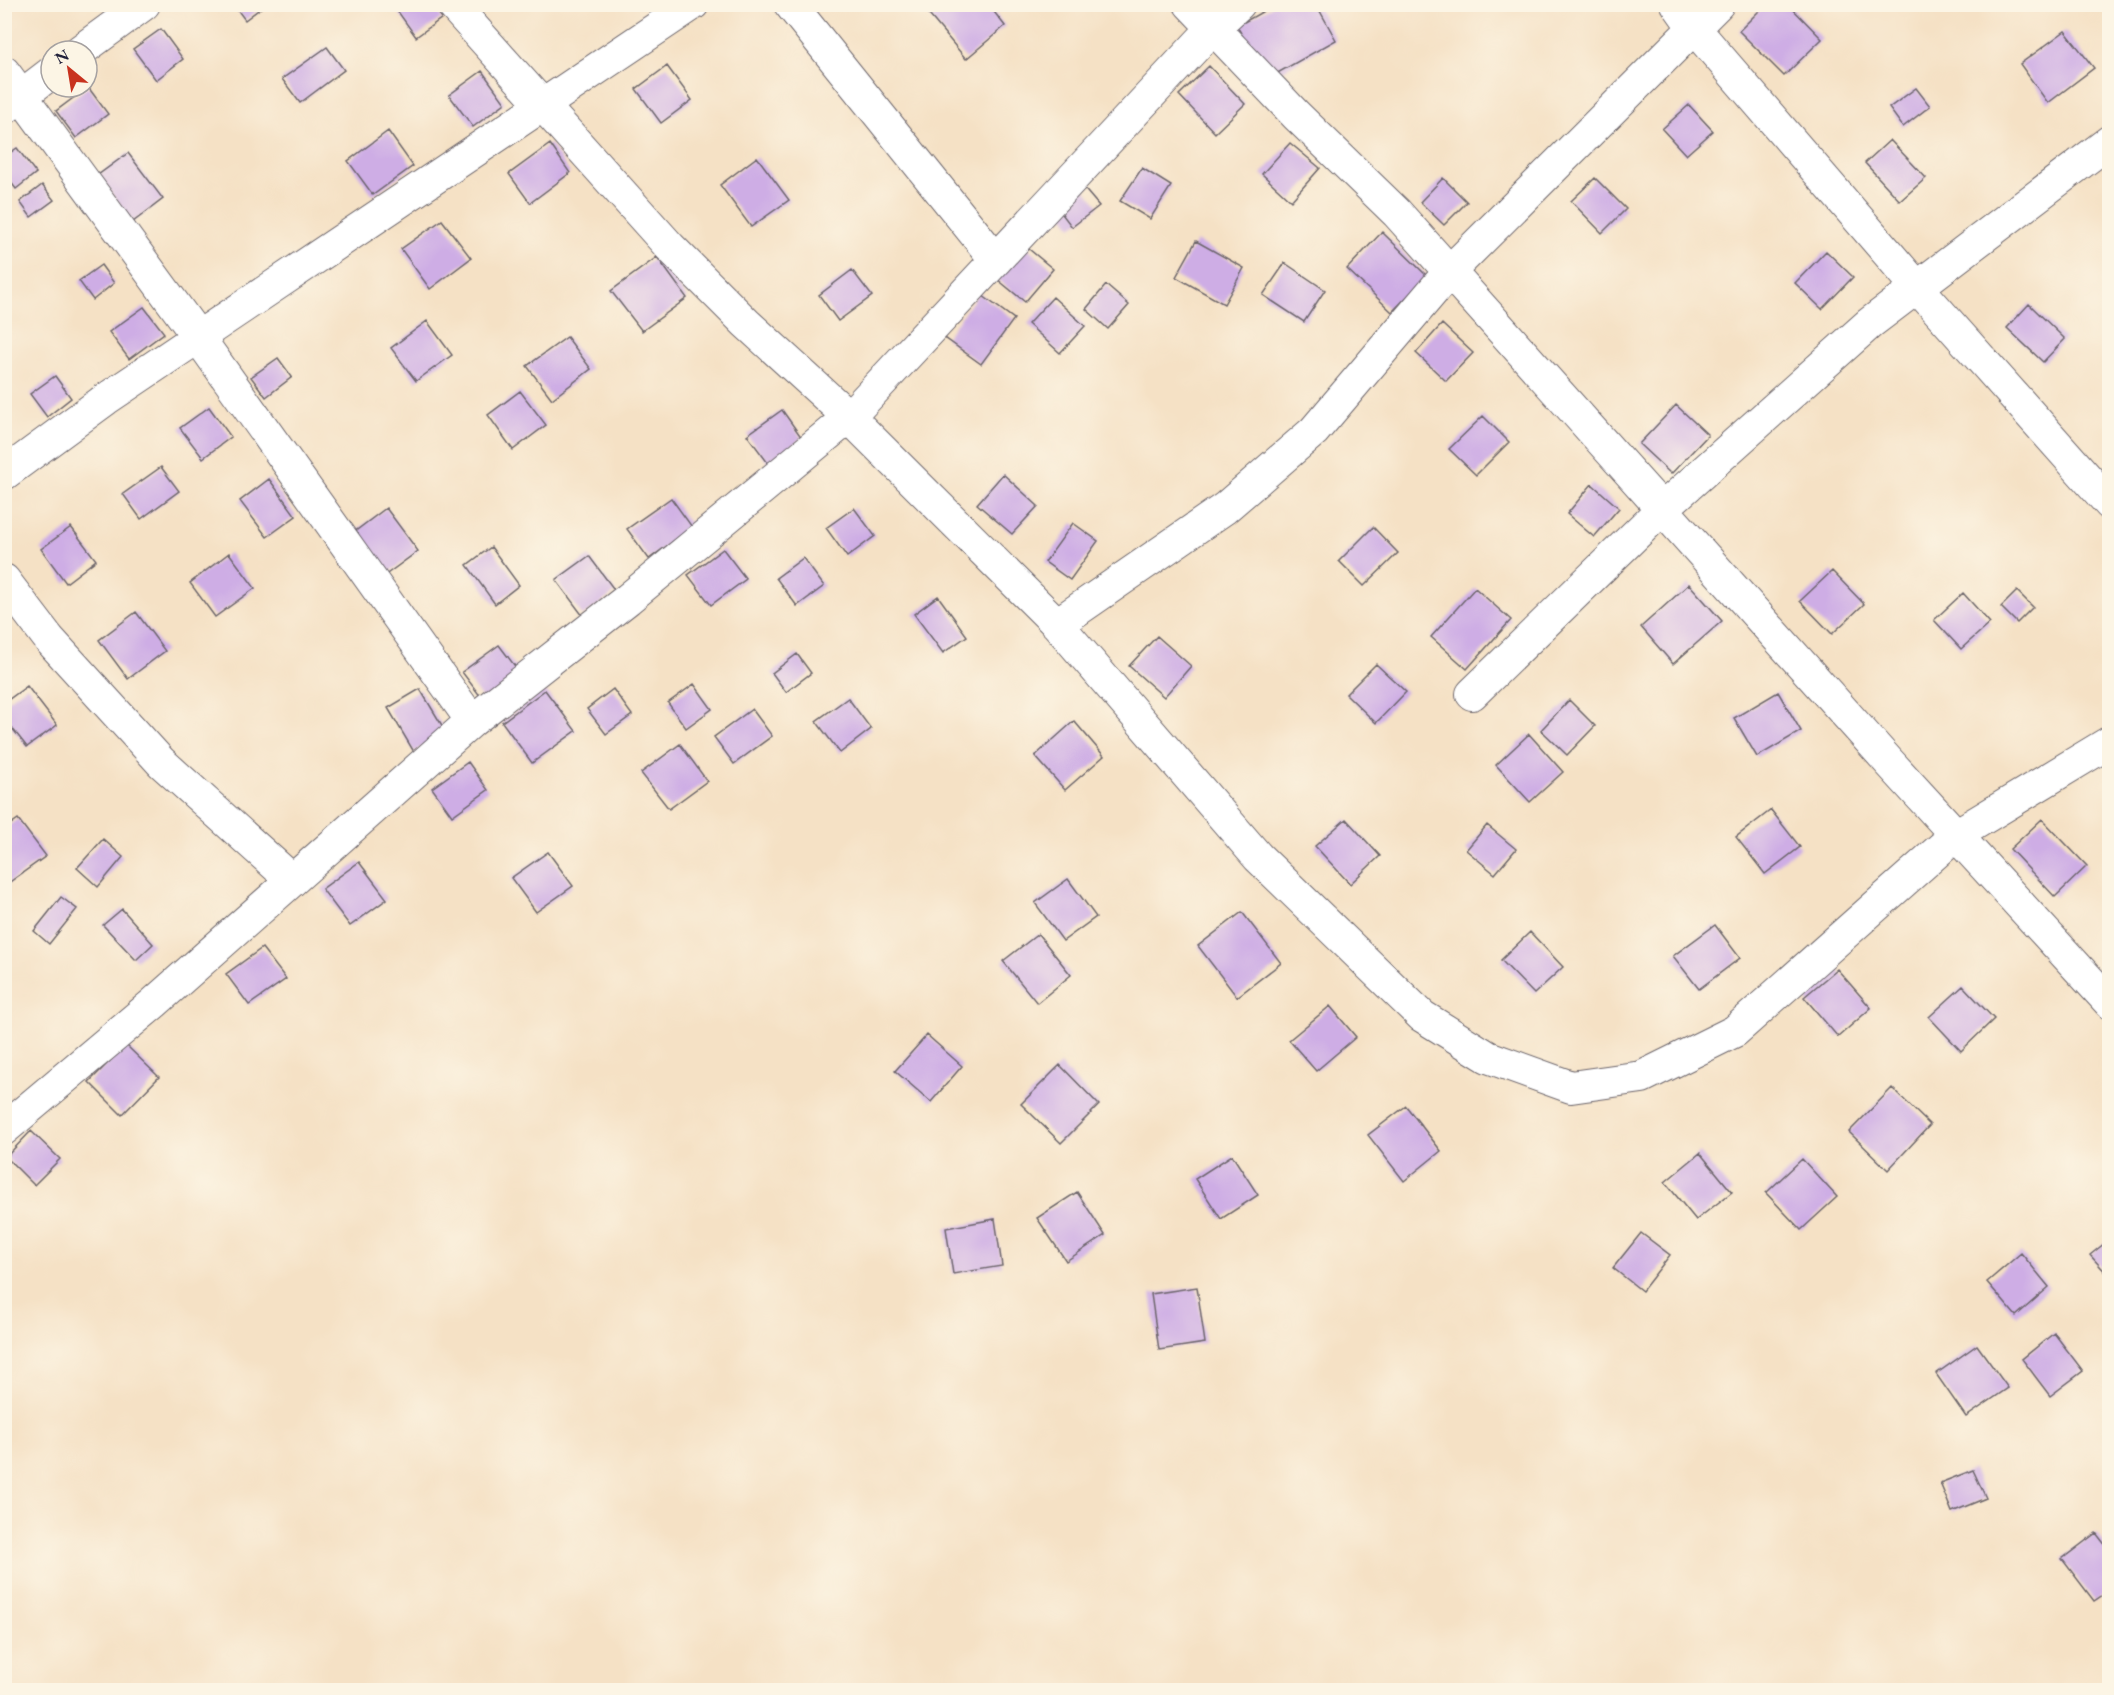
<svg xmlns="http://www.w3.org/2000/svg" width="2114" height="1695" font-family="'EB Garamond',serif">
  <rect width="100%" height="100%" fill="#fcf5e5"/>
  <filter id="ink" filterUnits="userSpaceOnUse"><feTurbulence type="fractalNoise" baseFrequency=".0167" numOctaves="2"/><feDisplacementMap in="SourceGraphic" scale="12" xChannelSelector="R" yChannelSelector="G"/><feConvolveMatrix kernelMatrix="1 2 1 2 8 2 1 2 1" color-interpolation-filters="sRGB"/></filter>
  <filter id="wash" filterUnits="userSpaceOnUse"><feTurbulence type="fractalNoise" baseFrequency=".008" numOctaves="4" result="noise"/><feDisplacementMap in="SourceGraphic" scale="24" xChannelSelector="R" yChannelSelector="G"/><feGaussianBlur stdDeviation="1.35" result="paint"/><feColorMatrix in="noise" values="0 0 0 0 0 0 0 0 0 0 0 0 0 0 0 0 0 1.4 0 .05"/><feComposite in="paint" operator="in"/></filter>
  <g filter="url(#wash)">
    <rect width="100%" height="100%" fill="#f5e1c5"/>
    <g id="blocks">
      <path fill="#ceade5" d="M 233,4 L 266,4 L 245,20 Z
        M 402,4 L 432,4 L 442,18 L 416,37 L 396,9 Z
        M 932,4 L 988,4 L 1005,26 L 966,59 L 925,10 Z
        M 1276,4 L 1316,4 L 1336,40 L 1267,79 L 1237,26 Z
        M 1766,4 L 1788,4 L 1822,39 L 1784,76 L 1739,31 Z
        M 161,29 L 183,59 L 156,80 L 133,49 Z
        M 2065,31 L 2094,68 L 2048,103 L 2020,64 Z
        M 327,47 L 344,70 L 300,103 L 282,79 Z
        M 667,66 L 692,100 L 661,123 L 636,89 Z
        M 1209,66 L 1245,104 L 1215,133 L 1179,95 Z
        M 482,71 L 505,103 L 473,127 L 449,95 Z
        M 88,87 L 108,114 L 76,138 L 56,111 Z
        M 1916,88 L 1930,106 L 1903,127 L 1889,108 Z
        M 1689,105 L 1713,131 L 1686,155 L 1662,129 Z
        M 388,131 L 413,166 L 373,195 L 348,161 Z
        M 1890,140 L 1926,178 L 1900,201 L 1865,163 Z
        M 1290,143 L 1320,168 L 1291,201 L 1262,174 Z
        M 550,144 L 570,173 L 530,203 L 509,174 Z
        M 17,148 L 36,173 L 16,189 L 4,173 L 4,157 Z
        M 128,153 L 163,199 L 133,222 L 98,175 Z
        M 757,157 L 789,200 L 751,227 L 720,185 Z
        M 1142,168 L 1171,186 L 1150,219 L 1120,201 Z
        M 1443,178 L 1467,202 L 1444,225 L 1420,202 Z
        M 1595,178 L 1626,209 L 1602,233 L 1571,201 Z
        M 42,185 L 54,200 L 31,217 L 20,202 Z
        M 1082,186 L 1099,206 L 1072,227 L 1056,206 Z
        M 442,220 L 471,258 L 430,289 L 401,249 Z
        M 1382,232 L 1427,276 L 1392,312 L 1347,269 Z
        M 1196,241 L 1244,268 L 1224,304 L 1176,277 Z
        M 1024,245 L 1053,269 L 1025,302 L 997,279 Z
        M 1826,251 L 1853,277 L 1822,309 L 1795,283 Z
        M 657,257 L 687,298 L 642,331 L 611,291 Z
        M 1285,263 L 1325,290 L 1304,322 L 1263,295 Z
        M 101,265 L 114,283 L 93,300 L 79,281 Z
        M 852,270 L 872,296 L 838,321 L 819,295 Z
        M 1106,285 L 1129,305 L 1108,329 L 1086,309 Z
        M 979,293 L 1014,319 L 981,364 L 945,338 Z
        M 1053,297 L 1085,326 L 1060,353 L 1028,324 Z
        M 2029,304 L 2065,339 L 2043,362 L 2007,328 Z
        M 144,307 L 164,333 L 129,359 L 109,332 Z
        M 427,321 L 452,355 L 416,381 L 391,348 Z
        M 1442,324 L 1473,353 L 1446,381 L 1416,353 Z
        M 567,337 L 591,369 L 552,399 L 527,366 Z
        M 278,358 L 292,377 L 266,397 L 251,377 Z
        M 55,376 L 71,398 L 47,417 L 30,394 Z
        M 520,391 L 546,425 L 513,450 L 488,415 Z
        M 1676,405 L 1708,435 L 1671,474 L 1639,444 Z
        M 209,407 L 231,437 L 203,458 L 180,428 Z
        M 782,410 L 802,438 L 768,463 L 747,435 Z
        M 1483,416 L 1509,442 L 1476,475 L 1449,449 Z
        M 161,467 L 179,491 L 141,519 L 123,494 Z
        M 1003,474 L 1038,506 L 1012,534 L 977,504 Z
        M 269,479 L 296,516 L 267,537 L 240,501 Z
        M 1592,484 L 1619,508 L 1594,537 L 1567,514 Z
        M 671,498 L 692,527 L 649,559 L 627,529 Z
        M 386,508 L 418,551 L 384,576 L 353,533 Z
        M 854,508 L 875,536 L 847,557 L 826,528 Z
        M 1073,523 L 1098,541 L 1070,580 L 1045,562 Z
        M 71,527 L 96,560 L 66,583 L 41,549 Z
        M 1373,527 L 1398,553 L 1364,586 L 1339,561 Z
        M 491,547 L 519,585 L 495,604 L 467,565 Z
        M 723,549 L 746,579 L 711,605 L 688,575 Z
        M 229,553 L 255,588 L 215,617 L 190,583 Z
        M 589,556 L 616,592 L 583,616 L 556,580 Z
        M 803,558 L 824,586 L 797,606 L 776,578 Z
        M 1832,571 L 1864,604 L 1832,634 L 1800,601 Z
        M 1689,584 L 1722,621 L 1673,664 L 1641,627 Z
        M 1475,588 L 1511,620 L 1467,669 L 1431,637 Z
        M 2017,591 L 2033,607 L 2017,623 L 2001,607 Z
        M 1963,593 L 1990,623 L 1961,649 L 1934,620 Z
        M 938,596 L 967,636 L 943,653 L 914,614 Z
        M 136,612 L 165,651 L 128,679 L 99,640 Z
        M 1157,636 L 1191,666 L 1164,697 L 1129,666 Z
        M 499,645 L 521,674 L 484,701 L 462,672 Z
        M 797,654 L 811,673 L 786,692 L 772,673 Z
        M 1376,664 L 1406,692 L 1376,723 L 1346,694 Z
        M 694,684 L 712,709 L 686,728 L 668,703 Z
        M 27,686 L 57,725 L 27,747 L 4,718 L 4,703 Z
        M 420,689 L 446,732 L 414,752 L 388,708 Z
        M 613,689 L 632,715 L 606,734 L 587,709 Z
        M 545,690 L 576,731 L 532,763 L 502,722 Z
        M 1778,692 L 1801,731 L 1757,757 L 1734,718 Z
        M 848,698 L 871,729 L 840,753 L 816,721 Z
        M 1569,700 L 1595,726 L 1567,755 L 1541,730 Z
        M 752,709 L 772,736 L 734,764 L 714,737 Z
        M 1074,721 L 1104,756 L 1065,790 L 1035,756 Z
        M 1529,734 L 1563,772 L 1530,802 L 1496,765 Z
        M 680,744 L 707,781 L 669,809 L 641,773 Z
        M 468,762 L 488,790 L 452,816 L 432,788 Z
        M 1771,810 L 1800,847 L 1765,874 L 1736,837 Z
        M 18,819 L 46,856 L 4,886 L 4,829 Z
        M 1346,819 L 1380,856 L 1350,884 L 1315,846 Z
        M 2042,819 L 2087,866 L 2055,897 L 2010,849 Z
        M 1487,825 L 1516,849 L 1495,874 L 1466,850 Z
        M 103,839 L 123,857 L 98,887 L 77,868 Z
        M 548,852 L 573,886 L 536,912 L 511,878 Z
        M 359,862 L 387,899 L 350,926 L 322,889 Z
        M 1068,879 L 1096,917 L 1063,941 L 1035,903 Z
        M 61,897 L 77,909 L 49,944 L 34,931 Z
        M 122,909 L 153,944 L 136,960 L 103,925 Z
        M 1242,912 L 1281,963 L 1237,997 L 1198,946 Z
        M 1715,925 L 1740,958 L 1699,989 L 1673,956 Z
        M 1530,932 L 1563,967 L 1534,994 L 1501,960 Z
        M 1038,934 L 1071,975 L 1037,1003 L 1003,961 Z
        M 262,948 L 286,979 L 249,1005 L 226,974 Z
        M 1837,969 L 1871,1008 L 1838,1037 L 1804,997 Z
        M 1963,986 L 1994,1019 L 1961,1051 L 1929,1017 Z
        M 1330,1006 L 1356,1037 L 1316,1071 L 1289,1040 Z
        M 927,1035 L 962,1066 L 931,1102 L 895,1071 Z
        M 126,1045 L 159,1077 L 122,1115 L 89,1082 Z
        M 1060,1065 L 1099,1105 L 1061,1143 L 1021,1104 Z
        M 1892,1088 L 1930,1125 L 1888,1170 L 1849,1132 Z
        M 1406,1106 L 1441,1151 L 1404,1181 L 1368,1135 Z
        M 31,1131 L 60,1159 L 34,1185 L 6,1157 Z
        M 1700,1153 L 1732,1192 L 1696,1220 L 1665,1182 Z
        M 1232,1155 L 1258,1195 L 1221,1219 L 1195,1179 Z
        M 1802,1159 L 1837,1197 L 1801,1230 L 1766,1193 Z
        M 1077,1192 L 1105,1235 L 1066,1261 L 1037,1218 Z
        M 995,1219 L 1002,1266 L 953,1274 L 946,1228 Z
        M 1641,1233 L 1670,1255 L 1642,1291 L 1613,1268 Z
        M 2110,1239 L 2110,1277 L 2090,1255 Z
        M 2021,1253 L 2049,1287 L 2016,1316 L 1987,1282 Z
        M 1197,1287 L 1205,1343 L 1159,1350 L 1151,1294 Z
        M 2054,1333 L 2083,1371 L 2050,1396 L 2022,1359 Z
        M 1977,1345 L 2008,1388 L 1966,1417 L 1936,1374 Z
        M 1973,1470 L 1986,1498 L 1952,1512 L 1940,1483 Z
        M 2096,1533 L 2110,1551 L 2110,1590 L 2094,1601 L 2062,1559 Z"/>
    </g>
  </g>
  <g filter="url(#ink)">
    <use href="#blocks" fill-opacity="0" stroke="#6c656b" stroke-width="1.5"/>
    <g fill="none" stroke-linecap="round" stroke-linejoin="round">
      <g stroke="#6c656b" stroke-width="34">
        <path id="minor" d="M 452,4 L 670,247 L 746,323 L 849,417 L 1057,624 L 1258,857 L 1422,1016 L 1488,1057 L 1571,1087 L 1642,1077 L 1735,1031 L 1956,835 L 2110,742
          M 790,4 L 996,260
          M 1190,4 L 1296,115 L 1397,213 L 1889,762 L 2110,1003
          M 1677,4 L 1694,28 L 1917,287 L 2110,504
          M 80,51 L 144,4
          M 4,72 L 198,337 L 472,721
          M 4,109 L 51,73
          M 4,474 L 106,399 L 693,4
          M 4,580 L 49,639 L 161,762 L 292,880
          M 1057,624 L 1225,508 L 1314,431 L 1450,271 L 1718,4
          M 1472,694 L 1662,509 L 1870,323 L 2110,141
          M 4,1129 L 154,1003 L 472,721 L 628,599 L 849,417 L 1213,28 L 1239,4"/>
      </g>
      <use href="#minor" stroke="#fff" stroke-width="32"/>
    </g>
  </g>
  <rect width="2114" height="1695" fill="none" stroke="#fcf5e5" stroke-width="24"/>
  <g transform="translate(69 69) rotate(330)"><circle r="28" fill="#fcf5e5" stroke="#a5a1a1" stroke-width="1.5"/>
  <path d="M0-4.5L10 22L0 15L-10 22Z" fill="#c8321e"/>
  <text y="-9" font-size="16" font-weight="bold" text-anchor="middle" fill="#22223b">N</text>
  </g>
</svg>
